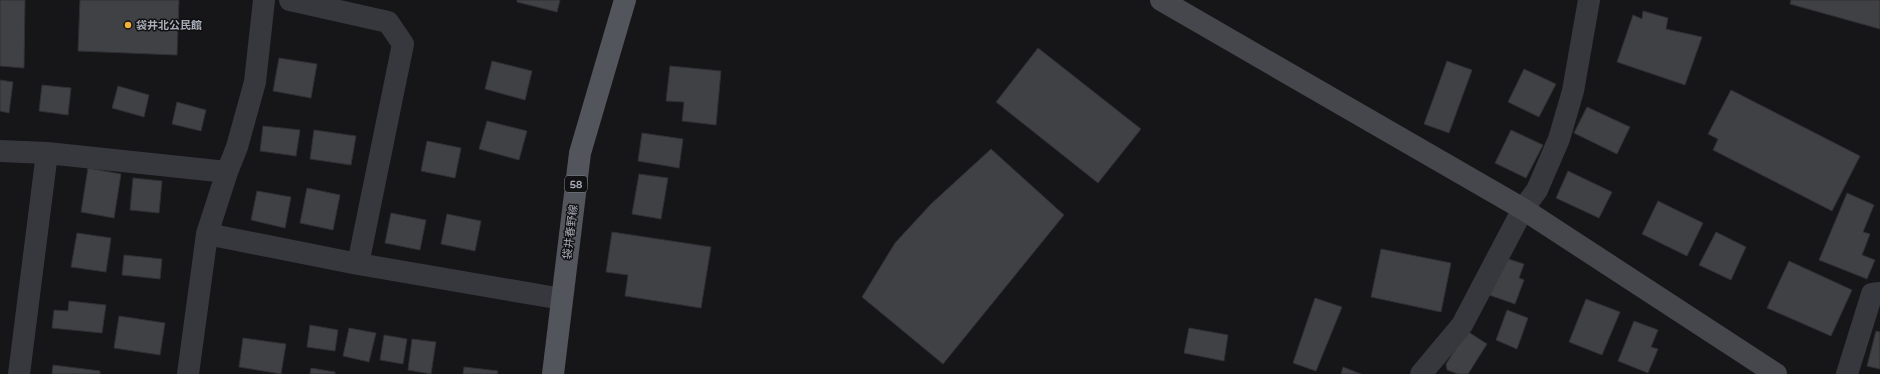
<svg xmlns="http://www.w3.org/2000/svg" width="1880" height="374" font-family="'Varela Round','Noto Sans JP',sans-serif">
  <rect width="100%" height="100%" fill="#161618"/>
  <path fill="#404145" stroke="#303034" d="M 0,0 L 25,0 L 24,68 L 0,66 Z
    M 80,0 L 179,0 L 177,55 L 78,51 Z
    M 517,0 L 560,0 L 557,12 L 517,2 Z
    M 1791,0 L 1880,0 L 1880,29 L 1790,4 Z
    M 1643,11 L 1668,18 L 1666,29 L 1702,37 L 1685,85 L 1617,62 L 1633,15 L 1642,19 Z
    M 1038,48 L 1141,129 L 1098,183 L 996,102 Z
    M 279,58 L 317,64 L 311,98 L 273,91 Z
    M 492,61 L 532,71 L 525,100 L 485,89 Z
    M 1447,61 L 1472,70 L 1449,133 L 1424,124 Z
    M 670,66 L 721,71 L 716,125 L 682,121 L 684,102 L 666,101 Z
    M 1524,69 L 1556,84 L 1539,117 L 1508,102 Z
    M 0,80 L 13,82 L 9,113 L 0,111 Z
    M 42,85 L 71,88 L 68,115 L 39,111 Z
    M 118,86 L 149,95 L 144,117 L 112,108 Z
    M 1731,90 L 1860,156 L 1832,211 L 1713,150 L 1718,139 L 1708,134 Z
    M 177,102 L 206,110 L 201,131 L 172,124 Z
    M 1587,107 L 1630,127 L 1617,154 L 1574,133 Z
    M 487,121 L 527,131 L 519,160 L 479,149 Z
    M 263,126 L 300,130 L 296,156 L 260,151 Z
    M 314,130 L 356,136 L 351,165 L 310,159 Z
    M 1511,130 L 1543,145 L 1526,178 L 1495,163 Z
    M 642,133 L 683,139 L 679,168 L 638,161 Z
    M 427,141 L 461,148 L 455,178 L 421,171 Z
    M 991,149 L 1064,215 L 943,364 L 862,297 L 895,243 L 931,204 Z
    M 88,168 L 121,174 L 114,218 L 81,212 Z
    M 1568,171 L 1612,192 L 1599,218 L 1556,198 Z
    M 639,174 L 668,178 L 661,219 L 632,214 Z
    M 133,178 L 162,181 L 159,213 L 130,210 Z
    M 307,188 L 340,195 L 333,230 L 300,223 Z
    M 257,191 L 291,197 L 285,228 L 251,220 Z
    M 1847,193 L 1874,205 L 1863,232 L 1870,234 L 1862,255 L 1875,260 L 1867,279 L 1819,260 Z
    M 1658,201 L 1703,223 L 1687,256 L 1642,234 Z
    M 391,213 L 426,220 L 420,250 L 385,243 Z
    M 447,214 L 481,221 L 475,251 L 441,244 Z
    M 612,232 L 711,247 L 701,308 L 625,296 L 628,275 L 606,272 Z
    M 1716,232 L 1746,247 L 1731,280 L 1699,265 Z
    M 77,233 L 111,238 L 106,272 L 71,267 Z
    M 1381,249 L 1451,263 L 1441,312 L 1371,297 Z
    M 124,255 L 162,259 L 160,279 L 122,275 Z
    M 1502,257 L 1524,264 L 1519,278 L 1524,280 L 1515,304 L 1489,295 Z
    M 1789,261 L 1852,290 L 1831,336 L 1767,308 Z
    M 1315,298 L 1342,307 L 1316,371 L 1293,363 Z
    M 1586,299 L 1620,312 L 1602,355 L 1569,342 Z
    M 69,301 L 106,305 L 102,333 L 52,328 L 54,310 L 68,311 Z
    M 1507,310 L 1528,318 L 1517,349 L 1496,340 Z
    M 119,316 L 165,323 L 160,355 L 114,348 Z
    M 1634,321 L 1658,330 L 1651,347 L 1658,349 L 1648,373 L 1618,361 Z
    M 310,325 L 338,330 L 335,351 L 307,347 Z
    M 349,328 L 376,333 L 369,362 L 343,356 Z
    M 1189,328 L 1228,335 L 1224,361 L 1184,353 Z
    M 1467,331 L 1487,344 L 1468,374 L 1458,374 L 1447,370 L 1446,364 Z
    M 1876,331 L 1880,332 L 1880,369 L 1867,366 Z
    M 384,335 L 407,339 L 403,364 L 380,360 Z
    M 243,338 L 286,344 L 281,374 L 239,367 Z
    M 412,339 L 436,342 L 431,374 L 408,370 Z
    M 53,365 L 100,371 L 100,374 L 52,374 Z
    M 464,367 L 498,371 L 497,374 L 463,374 Z
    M 1343,367 L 1361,374 L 1341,374 Z
    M 311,368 L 335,372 L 335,374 L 310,374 Z"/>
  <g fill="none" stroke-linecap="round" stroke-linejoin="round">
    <path stroke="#37383d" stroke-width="22" d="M 290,0 L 388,22 L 403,44 L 358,264
      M 0,151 L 47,153 L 227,172 L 237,147 L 255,82 L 264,0
      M 207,234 L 358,264 L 562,299
      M 19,374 L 47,153
      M 188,374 L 207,234 L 227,172
      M 1421,374 L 1462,325 L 1523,209 L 1537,190 L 1559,139 L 1573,91 L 1589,0
      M 1847,374 L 1872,294 L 1880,293"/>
    <path stroke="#45474d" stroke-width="22" d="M 1161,0 L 1523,209 L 1776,374"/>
    <path stroke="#53555c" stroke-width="22" d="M 553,374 L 580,153 L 625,0"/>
  </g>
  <circle fill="#f2b134" stroke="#111113" stroke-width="1.5" cx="128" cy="25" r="4"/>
  <g text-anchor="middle" stroke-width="3" stroke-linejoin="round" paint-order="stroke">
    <rect fill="#111113" stroke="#7b7e86" stroke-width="1" x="565" y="176" width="22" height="16" rx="3"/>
    <g font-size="10" font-weight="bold" fill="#a8adb8">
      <text x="576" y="188">58</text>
    </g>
    <g font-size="11" font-weight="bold" fill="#a8adb8" stroke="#111113" text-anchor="start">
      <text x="136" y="29">袋井北公民館</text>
    </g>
    <g font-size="11" fill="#a8adb8" stroke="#111113">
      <text transform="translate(570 232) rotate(-83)" y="4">袋井春野線</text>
    </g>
  </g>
</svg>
